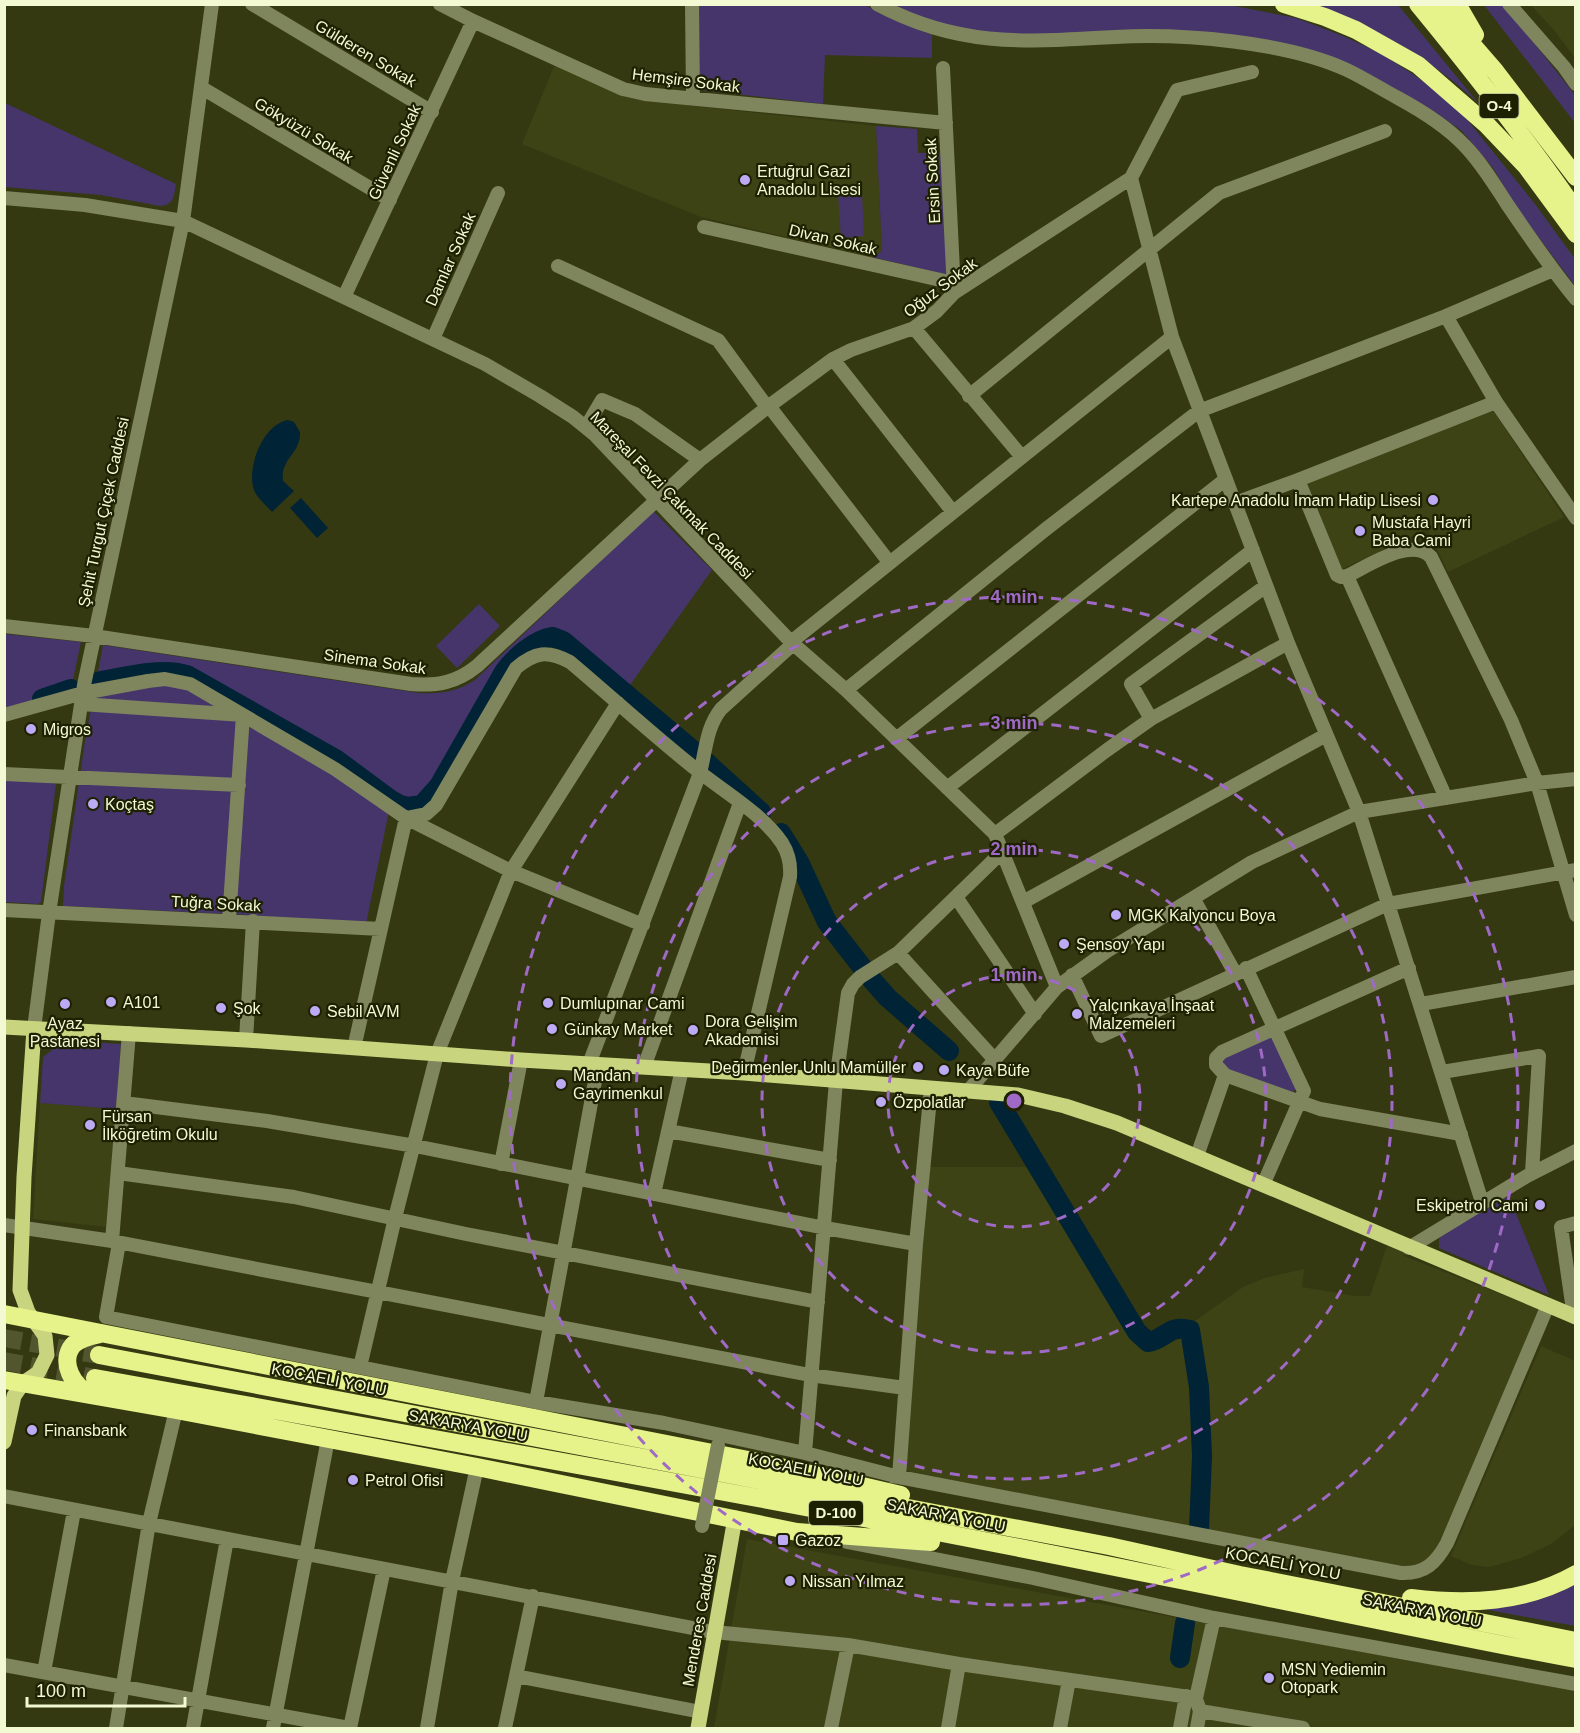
<svg xmlns="http://www.w3.org/2000/svg" width="1580" height="1733" font-family="Arial,sans-serif">
  <rect width="100%" height="100%" fill="#353911"/>
  <path fill="#3e4315" d="M 1531,5 L 1575,5 L 1575,58 L 1553,29 Z
    M 555,64 L 623,94 L 694,106 L 876,126 L 882,251 L 872,257 L 701,217 L 522,144 Z
    M 1492,409 L 1564,517 L 1448,572 L 1427,529 L 1342,569 L 1306,482 Z
    M 40,1103 L 116,1109 L 106,1227 L 33,1219 Z
    M 927,1167 L 1033,1167 L 1141,1341 L 1153,1345 L 1172,1332 L 1188,1332 L 1198,1388 L 1200,1456 L 1199,1530 L 1204,1457 L 1202,1387 L 1191,1324 L 1243,1287 L 1265,1278 L 1304,1269 L 1302,1287 L 1355,1296 L 1370,1296 L 1387,1246 L 1405,1252 L 1404,1256 L 1539,1309 L 1441,1540 L 1433,1555 L 1413,1568 L 1199,1530 L 907,1471 L 905,1467 Z
    M 1541,1346 L 1575,1361 L 1575,1525 L 1551,1544 L 1521,1558 L 1489,1567 L 1472,1565 L 1451,1556 Z
    M 747,1539 L 1576,1691 L 1575,1728 L 714,1728 Z"/>
  <path fill="#45356b" d="M 699,5 L 865,5 L 893,19 L 932,35 L 932,58 L 825,55 L 823,104 L 699,90 Z
    M 892,5 L 1229,5 L 1296,18 L 1343,36 L 1382,54 L 1423,81 L 1461,112 L 1535,204 L 1575,259 L 1575,286 L 1517,208 L 1493,168 L 1462,131 L 1432,110 L 1396,89 L 1257,39 L 997,34 C 961,29 925,22 892,5 Z
    M 1314,5 L 1398,5 L 1479,104 C 1430,57 1376,30 1314,5 Z
    M 1484,5 L 1504,5 L 1575,95 L 1575,123 Z
    M 5,103 L 176,184 C 174,196 174,205 160,206 L 101,195 L 5,187 Z
    M 876,126 L 917,129 L 918,153 L 942,153 L 948,275 L 872,257 L 882,251 Z
    M 862,193 L 864,236 L 841,238 L 838,194 Z
    M 653,511 L 712,570 L 625,692 L 558,638 C 540,634 514,659 504,672 L 439,786 C 423,808 417,810 391,801 L 366,924 L 249,915 L 63,906 L 64,886 L 85,741 L 103,645 L 419,693 C 441,694 456,692 475,680 Z
    M 479,604 L 500,626 L 457,668 L 436,646 Z
    M 5,634 L 81,642 L 71,689 L 21,706 L 5,709 Z
    M 4,779 L 50,782 L 56,784 L 41,902 L 38,904 L 5,902 Z
    M 1273,1035 L 1296,1088 L 1293,1092 L 1230,1071 L 1222,1063 L 1223,1057 Z
    M 72,1041 L 121,1044 L 116,1109 L 40,1103 L 43,1057 L 57,1046 Z
    M 1509,1196 L 1549,1295 L 1439,1248 L 1439,1239 L 1444,1233 Z
    M 1575,1578 L 1575,1626 L 1483,1609 Z"/>
  <path fill="#002335" d="M 288,420 L 294,422 L 300,432 C 301,454 280,458 283,481 L 294,491 L 272,512 C 266,505 257,498 254,490 C 246,468 263,424 288,420 Z
    M 301,498 L 328,528 L 317,538 L 290,508 Z"/>
  <g fill="none" stroke-linecap="round" stroke-linejoin="round">
    <path stroke="#002335" stroke-width="20" d="M 97,682 C 125,677 159,667 187,675 L 337,760 L 391,800 L 400,805 L 408,807 L 422,805 L 439,786 L 504,672 C 515,657 534,640 553,637 L 563,641 L 696,753 L 761,812
      M 42,699 L 71,689
      M 781,833 L 799,862 L 827,922 L 862,967
      M 872,980 L 888,998 L 949,1051
      M 999,1102 L 1137,1332 L 1148,1342 C 1165,1340 1168,1324 1190,1330 L 1199,1387 L 1202,1456 L 1199,1530
      M 1180,1658 L 1185,1623"/>
    <path stroke="#51562e" stroke-width="18" stroke-dasharray="18 9" stroke-linecap="butt" d="M 4,1338 L 99,1355
      M 4,1361 L 95,1378"/>
    <path stroke="#7f855d" stroke-width="14" d="M 252,4 L 432,112
      M 440,4 L 473,21 L 623,89 L 645,94 L 946,123
      M 692,4 L 693,98
      M 877,4 C 959,48 1027,42 1115,37 C 1182,33 1287,42 1347,70 C 1364,78 1381,89 1398,98 C 1422,111 1446,126 1464,145 C 1481,162 1494,184 1507,204 C 1529,236 1551,269 1576,299
      M 1509,4 L 1564,67 L 1576,84
      M 943,68 L 954,291
      M 202,88 L 390,200
      M 1131,178 L 1172,337 L 1288,643 L 1359,812 L 1482,1202
      M 4,198 L 85,205 L 183,221 L 485,364 L 540,396 L 573,417 L 594,434 L 791,642 L 846,690 L 995,834 L 1057,987
      M 704,227 L 954,283
      M 558,266 L 718,340 L 767,407
      M 344,297 L 473,21
      M 1446,316 L 1496,402 L 1576,518
      M 914,328 L 1022,457
      M 433,339 L 498,193
      M 833,359 L 953,512
      M 969,396 L 1219,193 L 1385,131
      M 769,406 L 889,562
      M 586,427 L 602,400 L 635,414 L 700,460
      M 1298,480 L 1337,575 L 1341,577 L 1347,576 C 1368,566 1412,536 1431,557 L 1511,720 L 1537,783 L 1576,915
      M 1235,503 L 1298,480 L 1496,402
      M 1347,576 L 1446,798
      M 4,626 L 94,636 L 411,684 C 437,686 456,683 477,666 L 700,460 L 769,406 L 833,359 L 851,350 L 914,328 L 937,311 L 954,293 L 1131,178 L 1177,90 L 1252,72
      M 791,642 L 1172,337
      M 846,690 L 1046,529 L 1199,411 L 1446,316 L 1553,270
      M 81,704 L 243,715 L 229,920
      M 4,715 L 83,693 L 148,681 L 165,679 L 190,684 L 335,769 L 406,818 L 511,871 L 643,925
      M 1151,719 L 1131,684 L 1266,586
      M 896,739 L 1226,479
      M 4,774 L 239,785
      M 947,788 L 1253,550
      M 406,818 L 426,814 L 436,805 L 516,668 C 535,652 547,650 570,662 C 614,699 657,739 702,774 C 728,794 764,816 782,843 C 789,854 791,864 790,877 L 744,1073
      M 995,834 L 1107,750 L 1151,719 L 1288,643
      M 956,897 L 1035,1014
      M 1193,898 L 1235,973
      M 1023,902 L 1326,735
      M 4,910 L 381,929
      M 898,953 L 995,1060
      M 1246,968 L 1304,1091 L 1263,1185
      M 1409,968 L 1222,1052 L 1216,1058 L 1216,1065 L 1225,1075 L 1320,1109 L 1461,1134
      M 1072,975 L 1101,1036 L 1388,904 L 1576,870
      M 1421,1004 L 1576,977
      M 34,1029 L 49,913 L 84,685 L 183,221 L 212,4
      M 246,1040 L 253,921
      M 354,1048 L 406,818
      M 589,1064 L 700,773 C 706,750 706,728 721,709 L 793,644
      M 644,1067 L 740,803
      M 1442,1072 L 1539,1056 L 1532,1173
      M 968,1091 L 1057,987 L 1107,951 L 1252,862 L 1359,812 L 1537,783 L 1576,779
      M 124,1103 L 267,1121 L 415,1146 L 825,1228 L 916,1244
      M 668,1131 L 830,1160
      M 1197,1156 L 1225,1075
      M 501,1164 L 521,1060
      M 118,1173 L 294,1197 L 466,1234 L 818,1302
      M 654,1194 L 682,1069
      M 4,1225 L 112,1241 L 810,1375 L 905,1388
      M 112,1241 L 129,1033
      M 119,1243 L 106,1317 L 536,1402 L 664,1423 L 805,1453 L 899,1477 L 1401,1573 C 1425,1574 1436,1563 1447,1543 L 1548,1305
      M 1409,1248 L 1527,1176 L 1576,1151
      M 1574,1317 L 1561,1227 L 1576,1223
      M 360,1367 L 395,1218 L 437,1054 L 511,871 L 618,703
      M 536,1402 L 598,1065
      M 805,1453 L 836,1081 L 848,993 L 853,984 L 860,977 L 898,953 L 1002,852
      M 892,1476 L 899,1477 L 916,1244 L 931,1088
      M 4,1496 L 714,1632 L 848,1645 L 959,1664 L 1196,1698 L 1214,1618
      M 847,1542 L 1033,1578 L 1214,1618 L 1576,1684
      M 4,1665 L 349,1728
      M 44,1672 L 74,1511
      M 516,1676 L 701,1712
      M 1200,1711 L 1303,1728
      M 116,1728 L 149,1523 L 176,1410
      M 193,1728 L 227,1539
      M 273,1728 L 328,1439
      M 350,1728 L 384,1569
      M 427,1728 L 452,1581 L 477,1467
      M 505,1728 L 533,1596
      M 831,1728 L 848,1645
      M 948,1728 L 959,1664
      M 1060,1728 L 1069,1680
      M 1180,1728 L 1186,1696
      M 1197,1728 L 1200,1711 L 1197,1702"/>
    <path stroke="#c9d47e" stroke-width="15" d="M 4,1027 L 246,1040 L 521,1060 L 744,1073 L 1018,1095 L 1065,1106 L 1117,1123 L 1576,1317
      M 4,1442 L 14,1396 L 23,1383 L 38,1373 L 47,1355 L 45,1336 L 28,1312 L 20,1290 L 24,1177 L 34,1029
      M 698,1728 L 735,1518"/>
    <path stroke="#e6f38a" stroke-width="18" d="M 1284,4 L 1325,17 L 1356,30 L 1418,65 L 1487,125 L 1526,166 L 1576,234
      M 1418,4 C 1473,71 1527,140 1576,211
      M 1437,4 L 1495,71 L 1576,177
      M 1457,4 L 1475,35
      M 4,1314 L 763,1463 L 901,1495
      M 99,1355 L 1109,1546 L 1240,1575 L 1576,1641
      M 95,1378 C 450,1442 806,1504 1160,1576 C 1298,1603 1436,1633 1576,1659
      M 4,1380 L 176,1410 L 477,1467 L 797,1532 L 931,1542
      M 91,1394 C 73,1387 59,1362 73,1345 C 80,1338 91,1336 100,1334
      M 1411,1598 C 1468,1605 1525,1603 1576,1574"/>
    <path stroke="#7f855d" stroke-width="14" d="M 702,1526 L 718,1445"/>
  </g>
  <g fill="none" stroke="#9f6ac5" stroke-width="3" stroke-dasharray="10 8">
    <circle cx="1014" cy="1101" r="126"/>
    <circle cx="1014" cy="1101" r="252"/>
    <circle cx="1014" cy="1101" r="378"/>
    <circle cx="1014" cy="1101" r="504"/>
  </g>
  <g fill="#bcaaf5" stroke="#1d2001" stroke-width="2">
    <circle cx="745" cy="180" r="6"/>
    <circle cx="1433" cy="500" r="6"/>
    <circle cx="1360" cy="531" r="6"/>
    <circle cx="31" cy="729" r="6"/>
    <circle cx="93" cy="804" r="6"/>
    <circle cx="1116" cy="915" r="6"/>
    <circle cx="1064" cy="944" r="6"/>
    <circle cx="111" cy="1002" r="6"/>
    <circle cx="548" cy="1003" r="6"/>
    <circle cx="65" cy="1004" r="6"/>
    <circle cx="221" cy="1008" r="6"/>
    <circle cx="315" cy="1011" r="6"/>
    <circle cx="1077" cy="1014" r="6"/>
    <circle cx="552" cy="1029" r="6"/>
    <circle cx="693" cy="1030" r="6"/>
    <circle cx="918" cy="1067" r="6"/>
    <circle cx="944" cy="1070" r="6"/>
    <circle cx="561" cy="1084" r="6"/>
    <circle cx="881" cy="1102" r="6"/>
    <circle cx="90" cy="1125" r="6"/>
    <circle cx="1540" cy="1205" r="6"/>
    <circle cx="32" cy="1430" r="6"/>
    <circle cx="353" cy="1480" r="6"/>
    <rect x="777" y="1534" width="12" height="12" rx="3"/>
    <circle cx="790" cy="1581" r="6"/>
    <circle cx="1269" cy="1678" r="6"/>
  </g>
  <g text-anchor="middle" stroke-width="4.5" stroke-linejoin="round" paint-order="stroke">
    <g fill="#1d2001" stroke="#b2b894" stroke-width="1.5">
      <rect x="1479.5" y="94" width="39" height="24" rx="4.5"/>
      <rect x="809" y="1501" width="54" height="24" rx="4.5"/>
    </g>
    <g font-size="15" font-weight="bold" fill="#f2f9d3">
      <text x="1499" y="111">O-4</text>
      <text x="836" y="1518">D-100</text>
    </g>
    <g font-size="16" fill="#f2f9d3" stroke="#1d2001">
      <text transform="translate(366 53) rotate(31)" y="6">Gülderen Sokak</text>
      <text transform="translate(686 80) rotate(7)" y="6">Hemşire Sokak</text>
      <text transform="translate(304 130) rotate(31)" y="6">Gökyüzü Sokak</text>
      <text transform="translate(394 152) rotate(-65)" y="6">Güvenli Sokak</text>
      <text transform="translate(932 181) rotate(-93)" y="6">Ersin Sokak</text>
      <text transform="translate(833 239) rotate(13)" y="6">Divan Sokak</text>
      <text transform="translate(450 259) rotate(-66)" y="6">Damlar Sokak</text>
      <text transform="translate(940 287) rotate(-37)" y="6">Oğuz Sokak</text>
      <text transform="translate(672 495) rotate(46)" y="6">Mareşal Fevzi Çakmak Caddesi</text>
      <text transform="translate(103 512) rotate(-78)" y="6">Şehit Turgut Çiçek Caddesi</text>
      <text transform="translate(375 661) rotate(8)" y="6">Sinema Sokak</text>
      <text transform="translate(216 903) rotate(3)" y="6">Tuğra Sokak</text>
      <text transform="translate(329 1379) rotate(11)" y="6">KOCAELİ YOLU</text>
      <text transform="translate(468 1425) rotate(10)" y="6">SAKARYA YOLU</text>
      <text transform="translate(806 1469) rotate(11)" y="6">KOCAELİ YOLU</text>
      <text transform="translate(946 1515) rotate(11)" y="6">SAKARYA YOLU</text>
      <text transform="translate(1283 1563) rotate(11)" y="6">KOCAELİ YOLU</text>
      <text transform="translate(1422 1610) rotate(11)" y="6">SAKARYA YOLU</text>
      <text transform="translate(699 1620) rotate(-80)" y="6">Menderes Caddesi</text>
    </g>
    <g font-size="16" fill="#f2f9d3" stroke="#1d2001" text-anchor="start">
      <text x="757" y="177">Ertuğrul Gazi<tspan x="757" dy="18">Anadolu Lisesi</tspan></text>
      <text x="1421" y="506" text-anchor="end">Kartepe Anadolu İmam Hatip Lisesi</text>
      <text x="1372" y="528">Mustafa Hayri<tspan x="1372" dy="18">Baba Cami</tspan></text>
      <text x="43" y="735">Migros</text>
      <text x="105" y="810">Koçtaş</text>
      <text x="1128" y="921">MGK Kalyoncu Boya</text>
      <text x="1076" y="950">Şensoy Yapı</text>
      <text x="123" y="1008">A101</text>
      <text x="560" y="1009">Dumlupınar Cami</text>
      <text x="1089" y="1011">Yalçınkaya İnşaat<tspan x="1089" dy="18">Malzemeleri</tspan></text>
      <text x="233" y="1014">Şok</text>
      <text x="327" y="1017">Sebil AVM</text>
      <text x="705" y="1027">Dora Gelişim<tspan x="705" dy="18">Akademisi</tspan></text>
      <text x="65" y="1029" text-anchor="middle">Ayaz<tspan x="65" dy="18">Pastanesi</tspan></text>
      <text x="564" y="1035">Günkay Market</text>
      <text x="906" y="1073" text-anchor="end">Değirmenler Unlu Mamüller</text>
      <text x="956" y="1076">Kaya Büfe</text>
      <text x="573" y="1081">Mandan<tspan x="573" dy="18">Gayrimenkul</tspan></text>
      <text x="893" y="1108">Özpolatlar</text>
      <text x="102" y="1122">Fürsan<tspan x="102" dy="18">İlköğretim Okulu</tspan></text>
      <text x="1528" y="1211" text-anchor="end">Eskipetrol Cami</text>
      <text x="44" y="1436">Finansbank</text>
      <text x="365" y="1486">Petrol Ofisi</text>
      <text x="795" y="1546">Gazoz</text>
      <text x="802" y="1587">Nissan Yılmaz</text>
      <text x="1281" y="1675">MSN Yediemin<tspan x="1281" dy="18">Otopark</tspan></text>
    </g>
  </g>
  <circle cx="1014" cy="1101" r="9" fill="#9f6ac5" stroke="#1d2001" stroke-width="3"/>
  <g font-size="18" text-anchor="middle" font-weight="bold" fill="#9f6ac5" stroke="#1d2001" stroke-width="4.5" stroke-linejoin="round" paint-order="stroke">
    <text x="1014" y="603">4 min</text>
    <text x="1014" y="729">3 min</text>
    <text x="1014" y="855">2 min</text>
    <text x="1014" y="981">1 min</text>
  </g>
  <rect width="1580" height="1733" fill="none" stroke="#f2f9d3" stroke-width="12"/>
  <path d="M27 1697v9h158v-9" fill="none" stroke="#f2f9d3" stroke-width="3"/>
  <text x="36" y="1697" font-size="18" fill="#f2f9d3" stroke="#1d2001" stroke-width="4.5" paint-order="stroke">100 m</text>
</svg>
